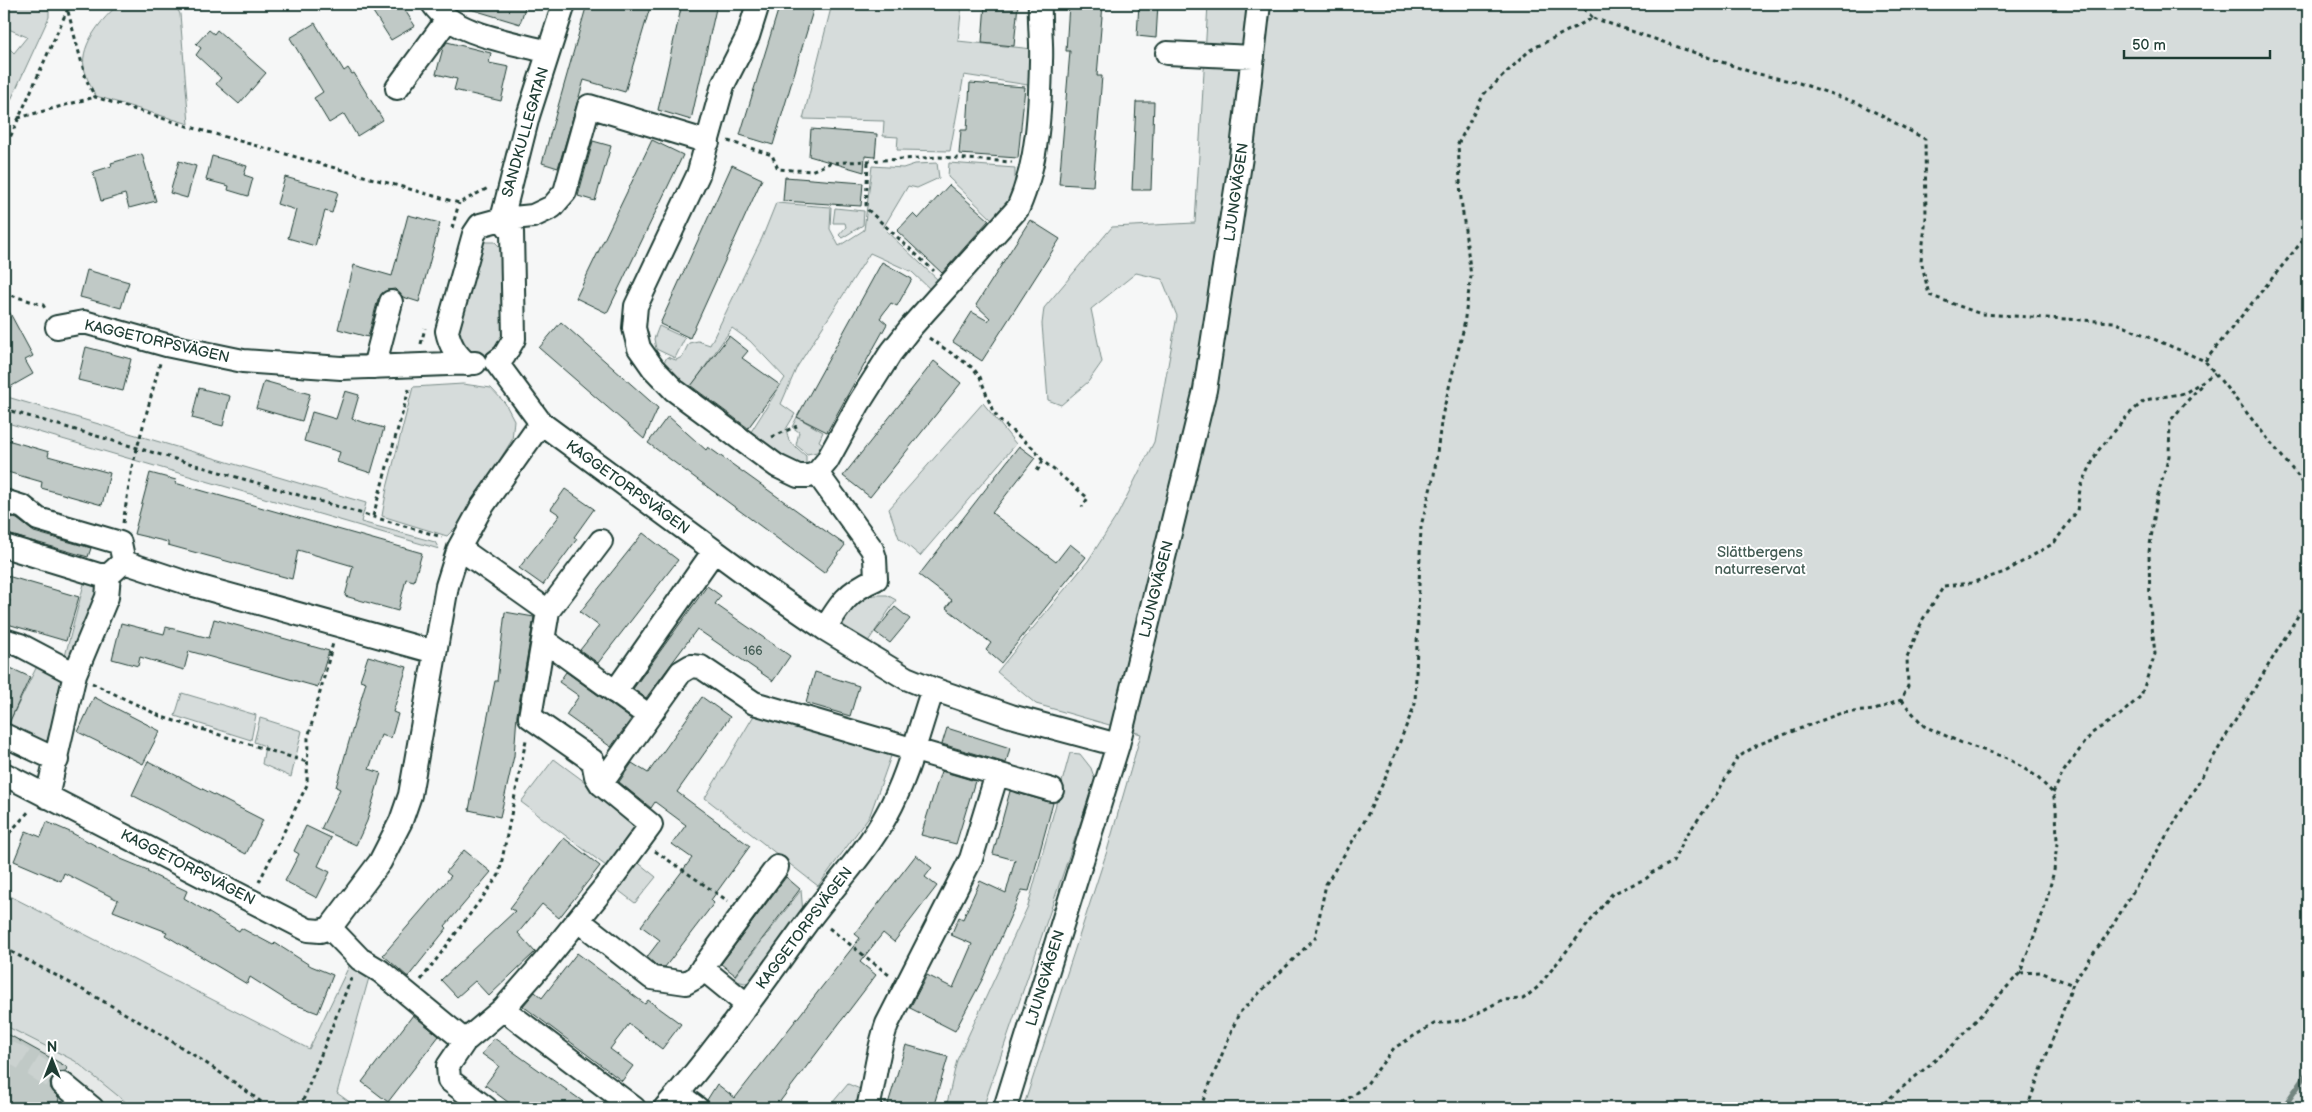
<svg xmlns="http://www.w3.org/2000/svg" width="2312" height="1112" font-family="'Balsamiq Sans',sans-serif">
  <rect width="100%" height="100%" fill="#f6f7f7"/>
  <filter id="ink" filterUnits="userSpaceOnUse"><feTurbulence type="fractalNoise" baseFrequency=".02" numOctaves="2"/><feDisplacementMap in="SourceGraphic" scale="10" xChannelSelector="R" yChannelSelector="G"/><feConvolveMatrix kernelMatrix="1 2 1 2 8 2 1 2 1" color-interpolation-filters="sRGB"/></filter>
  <g filter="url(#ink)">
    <path fill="#e6e9e8" d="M 4,1025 L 75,1061 L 133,1108 L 4,1108 Z"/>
    <path fill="#d6dcdb" stroke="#7a8c88" d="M 4,4 L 49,4 L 49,17 L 4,115 L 4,43 L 14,53 L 27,37 L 4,27 Z
      M 119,4 L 175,4 L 180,14 L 189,124 L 96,96 C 91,87 86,78 84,67 C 80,44 103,18 119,4 Z
      M 832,4 L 962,4 L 958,41 L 1033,49 L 1028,107 L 1028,85 L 964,75 L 950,151 L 897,150 L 898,137 L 883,136 L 884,121 L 803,119 Z
      M 1208,4 L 2308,4 L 2308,1108 L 1023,1108 L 1107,851 L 1141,734 L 1036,704 L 997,672 L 1088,561 L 1118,514 L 1154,442 L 1177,316 L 1162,279 L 1136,273 L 1091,309 L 1102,362 L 1088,382 L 1061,405 L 1048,400 L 1042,324 L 1044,308 L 1112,227 L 1195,223 Z
      M 937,163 L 939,178 L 917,188 L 908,186 L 883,228 L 939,281 L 932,291 L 912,272 L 870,253 L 797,367 L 781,404 L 795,414 L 786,429 L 789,441 L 806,456 L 806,464 L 794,467 L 747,438 L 785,378 L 750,341 L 732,328 L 688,391 L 663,364 L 667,357 L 676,360 L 682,357 L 689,343 L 698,341 L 710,345 L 762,238 L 776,203 L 831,207 L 830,229 L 839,246 L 864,230 L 872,166 L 903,168 L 915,164 Z
      M 949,163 L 1015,168 L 1015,192 L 993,220 L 948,177 Z
      M 835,208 L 864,211 L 863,225 L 842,238 L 839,235 L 846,227 L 845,223 L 833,223 Z
      M 483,242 L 495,242 L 499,246 L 501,256 L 502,338 L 487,356 L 468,354 L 456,337 Z
      M 659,326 L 685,338 L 675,358 L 656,349 L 654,339 Z
      M 463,384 L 491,388 L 505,403 L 514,420 L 512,440 L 461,522 L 447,536 L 382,516 L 387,488 L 413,387 Z
      M 4,396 L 366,503 L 361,522 L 435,542 L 439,549 L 4,422 Z
      M 983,403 L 1016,444 L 920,556 L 899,538 L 889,509 Z
      M 797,417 L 823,432 L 819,441 L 823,444 L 817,452 L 807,454 L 796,445 L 799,432 L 792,427 Z
      M 85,580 L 96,581 L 101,588 L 75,660 L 64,660 Z
      M 874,595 L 887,595 L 896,600 L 867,643 L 844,627 L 842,618 L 863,597 Z
      M 40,660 L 61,673 L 67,685 L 44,749 L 5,731 Z
      M 182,693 L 256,715 L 251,740 L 175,716 Z
      M 756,712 L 891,756 L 870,815 L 818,886 L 705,798 Z
      M 260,718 L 302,731 L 291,777 L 262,764 L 265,746 L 254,742 Z
      M 1070,753 L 1080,754 L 1091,768 L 1095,780 L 983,1108 L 946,1108 L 957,1060 L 1028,906 Z
      M 554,759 L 643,825 L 610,869 L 521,802 Z
      M 635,860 L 656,877 L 635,903 L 614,887 Z
      M 801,890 L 803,913 L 749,982 L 745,983 L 732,980 Z
      M 4,893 L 309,1049 L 351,962 L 370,974 L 337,1093 L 358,1108 L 133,1108 L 75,1061 L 4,1025 Z
      M 848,1084 L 865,1091 L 861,1108 L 828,1108 Z"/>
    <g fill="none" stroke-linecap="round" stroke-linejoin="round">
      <path stroke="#72857f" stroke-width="5.5" d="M 2283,1108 L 2308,1072"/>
    </g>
    <path fill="#c0c9c6" stroke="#1f3d34" d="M 368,4 L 401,4 L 415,26 L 391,40 Z
      M 468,4 L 526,4 L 520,24 L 467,8 Z
      M 587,4 L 651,4 L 625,92 L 584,80 L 558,168 L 542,163 Z
      M 682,4 L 717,4 L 691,120 L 658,110 Z
      M 780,4 L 815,4 L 773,145 L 740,135 Z
      M 985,4 L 1018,4 L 1014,46 L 982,43 Z
      M 1069,4 L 1103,4 L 1097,76 L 1102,76 L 1093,186 L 1059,184 L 1070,51 L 1066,51 Z
      M 1139,4 L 1158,4 L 1156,38 L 1137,36 Z
      M 315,23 L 344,71 L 348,68 L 352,74 L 354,73 L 383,120 L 357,136 L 344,114 L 329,123 L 314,98 L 323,92 L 290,38 Z
      M 209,30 L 214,34 L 217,30 L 266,73 L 239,104 L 216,84 L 221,78 L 196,55 L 201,48 L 196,44 Z
      M 447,42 L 491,53 L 489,63 L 509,67 L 501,101 L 454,90 L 457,79 L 436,74 L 443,48 Z
      M 970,83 L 1025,87 L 1018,158 L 959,154 L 961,130 L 967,130 Z
      M 1136,102 L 1154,102 L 1151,190 L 1132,190 Z
      M 811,129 L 877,134 L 875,157 L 865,156 L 864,172 L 809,156 Z
      M 652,140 L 683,155 L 607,313 L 576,298 Z
      M 593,141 L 611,146 L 595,201 L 578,196 Z
      M 142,154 L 156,201 L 129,208 L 125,194 L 101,201 L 93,172 L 112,166 L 111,163 Z
      M 212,156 L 247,166 L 244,175 L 253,178 L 248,196 L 228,190 L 229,186 L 206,180 Z
      M 179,161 L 196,166 L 187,198 L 170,193 Z
      M 732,165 L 762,179 L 690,338 L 660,324 Z
      M 285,177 L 338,192 L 332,213 L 325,211 L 315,246 L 288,238 L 296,210 L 277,204 Z
      M 785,177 L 863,183 L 861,206 L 783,201 Z
      M 949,185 L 989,220 L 942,273 L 897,231 L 913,214 L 918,219 Z
      M 408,215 L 440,223 L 419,302 L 403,297 L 395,289 L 387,290 L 378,299 L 368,337 L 338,329 L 354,265 L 392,276 Z
      M 1030,220 L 1060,239 L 982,361 L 953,342 L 972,312 L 988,321 L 990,318 L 976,305 Z
      M 882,262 L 912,279 L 897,306 L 891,303 L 880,318 L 887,324 L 827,432 L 797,417 Z
      M 87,270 L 129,282 L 121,308 L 80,297 Z
      M 4,302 L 33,356 L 25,360 L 33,374 L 10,387 L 4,376 Z
      M 561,322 L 658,408 L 644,439 L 539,348 Z
      M 729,336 L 748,351 L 742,358 L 780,385 L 748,428 L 691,386 Z
      M 86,347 L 131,359 L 123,391 L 78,380 Z
      M 934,361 L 961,383 L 870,497 L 843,476 Z
      M 264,381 L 310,394 L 302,421 L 256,408 Z
      M 199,388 L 230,396 L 223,426 L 192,418 Z
      M 345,391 L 359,395 L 352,419 L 384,428 L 371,473 L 337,462 L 340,452 L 304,441 L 312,412 L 336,419 Z
      M 668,416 L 706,450 L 708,447 L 845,545 L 824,573 L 648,443 Z
      M 4,439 L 49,452 L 48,456 L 110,473 L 102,505 L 41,488 L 42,482 L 4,471 Z
      M 1019,446 L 1035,458 L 992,513 L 1056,562 L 1070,544 L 1086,557 L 1001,663 L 986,650 L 991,643 L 946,608 L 952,600 L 919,575 Z
      M 150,473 L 176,480 L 175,483 L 422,553 L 414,581 L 406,579 L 398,611 L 345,596 L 353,566 L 298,550 L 292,579 L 168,545 L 168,542 L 134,534 Z
      M 565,489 L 594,509 L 574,537 L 577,539 L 543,585 L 519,568 L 560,515 L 551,509 Z
      M 4,515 L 17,519 L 34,532 L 91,548 L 88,557 L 4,533 Z
      M 643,533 L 678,560 L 598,663 L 580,650 L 599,626 L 580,612 Z
      M 4,575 L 79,597 L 66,641 L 4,623 L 10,600 L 4,599 Z
      M 707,586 L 721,596 L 715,604 L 790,656 L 773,681 L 697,629 L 646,698 L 633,689 Z
      M 895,607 L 910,619 L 890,643 L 875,632 Z
      M 505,612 L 534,617 L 517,715 L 514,756 L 500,817 L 469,810 L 495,681 L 497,681 Z
      M 214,619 L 329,651 L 318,687 L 189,651 L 184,670 L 140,657 L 138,666 L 112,659 L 121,623 L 164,634 L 166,627 L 209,638 Z
      M 368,656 L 407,667 L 393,712 L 398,714 L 391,738 L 381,735 L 369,769 L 381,773 L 367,821 L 356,845 L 321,829 L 340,789 L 336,787 L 366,682 L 360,680 Z
      M 4,665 L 30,677 L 9,723 L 4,722 Z
      M 566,672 L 631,719 L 611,747 L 566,715 L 579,696 L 559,682 Z
      M 815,672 L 859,686 L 850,716 L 806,703 Z
      M 94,697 L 160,731 L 143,764 L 78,732 Z
      M 702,697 L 730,717 L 677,792 L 750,846 L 711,900 L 714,903 L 665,967 L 657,966 L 647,957 L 660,940 L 641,926 L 692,858 L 672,844 L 686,825 L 655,802 L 651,808 L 619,782 L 632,763 L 648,773 Z
      M 947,728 L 1010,748 L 1006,763 L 942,744 Z
      M 148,761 L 263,820 L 246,854 L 132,795 Z
      M 941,771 L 975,781 L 956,844 L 921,835 Z
      M 1010,791 L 1053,803 L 1029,891 L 1022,890 L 983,978 L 955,1031 L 910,1008 L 927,975 L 953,988 L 972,944 L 951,935 L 959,917 L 963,919 L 980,881 L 1006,893 L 1015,860 L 993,854 Z
      M 47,822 L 70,832 L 121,859 L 148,870 L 147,872 L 187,891 L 184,898 L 239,931 L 241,928 L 273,945 L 275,943 L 311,966 L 333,975 L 318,1013 L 291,1003 L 250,977 L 247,984 L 165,935 L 167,932 L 113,911 L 118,900 L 64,873 L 61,881 L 14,861 L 26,831 L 41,837 Z
      M 306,826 L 331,838 L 318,866 L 330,872 L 317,898 L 285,881 L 299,854 L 294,851 Z
      M 564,838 L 600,866 L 559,918 L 542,904 L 518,933 L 535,952 L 489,996 L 475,981 L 457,997 L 441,980 L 515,911 L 510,908 Z
      M 464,850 L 491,872 L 445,926 L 447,928 L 408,977 L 383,955 L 451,876 L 446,872 Z
      M 916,855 L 932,868 L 925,877 L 937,886 L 894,942 L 883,933 L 860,962 L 876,975 L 775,1108 L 718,1108 L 707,1100 L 717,1084 L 735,1098 L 860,938 L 855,934 Z
      M 786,877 L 800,889 L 735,975 L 721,964 Z
      M 577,953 L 645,1004 L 648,1000 L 681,1024 L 662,1049 L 629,1024 L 610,1049 L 633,1066 L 622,1081 L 523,1006 L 535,992 L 542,998 Z
      M 413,1015 L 439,1036 L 388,1102 L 362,1082 Z
      M 4,1032 L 67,1067 L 66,1071 L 58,1072 L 50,1081 L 51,1089 L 59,1098 L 57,1108 L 4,1108 Z
      M 494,1038 L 592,1108 L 516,1108 L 485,1085 L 499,1066 L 482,1054 Z
      M 906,1045 L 948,1057 L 933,1108 L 902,1108 L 888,1104 Z"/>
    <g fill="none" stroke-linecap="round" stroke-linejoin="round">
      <path stroke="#cbd2d0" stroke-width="22" stroke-dasharray="22 11" stroke-linecap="butt" d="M 4,1051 L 18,1056 L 63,1084"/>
      <g stroke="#1f3d34" stroke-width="26">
        <path id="minor" d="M 433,4 C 454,35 513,42 548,52
          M 758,4 L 748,36 L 723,85 L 698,175 L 636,306 L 634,328 L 639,348 L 653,368 L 674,390 L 777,466 L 798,476 L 809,476 L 817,473 L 827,461 L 859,403 L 890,354 L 912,326 L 1018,208 C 1038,163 1040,110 1041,61 C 1042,42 1039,23 1040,4
          M 1167,53 L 1253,57
          M 397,88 L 447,20
          M 502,219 L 512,232 L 514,339 L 504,356 L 496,362 L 541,423 L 758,583 L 825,629 L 906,678 L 933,689 L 1011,716 L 1118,745
          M 502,219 L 528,116 L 564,4
          M 57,327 L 84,322 L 166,345 L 243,361 L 341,368 L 475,363
          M 467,364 C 456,354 450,346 447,331 L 474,234 L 480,225 L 502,219 L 533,216 L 552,207 L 565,192 L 589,106 L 708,142
          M 374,367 L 391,302
          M 817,473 L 872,549 L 875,558 L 876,579 C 848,591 840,604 825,629
          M 4,501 L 23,507 L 38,519 L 120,543 L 124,562
          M 4,546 L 99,575 L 109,575 L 119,566
          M 459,548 L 548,611 L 530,717 L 593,761 L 596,776 L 601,784
          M 124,562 L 190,584 L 435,652
          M 548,611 L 601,541
          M 4,640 L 20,645 L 75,674
          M 545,641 L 649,716
          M 615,692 L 714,551
          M 4,735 L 57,760
          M 4,774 L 308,930 L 320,931 L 330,928 L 380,862 L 401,821 L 410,795 L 447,586 L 459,548 L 481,508 L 541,423
          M 47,797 L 75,674 L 107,597 L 109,575
          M 578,920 L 652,978 L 686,983 L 695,978 L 777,867
          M 330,928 L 360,959 L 380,971 L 465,1041
          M 702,968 L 746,1004
          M 503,1009 L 634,1108
          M 63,1084 L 92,1108
          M 678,1094 L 697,1108
          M 486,1108 L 449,1080 L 448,1066 L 465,1041 L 503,1009 L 545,961 L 612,878 L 651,825 L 601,784 L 681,672 L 691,666 L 701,667 L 754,703 L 1052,790
          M 665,1108 C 717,1050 762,984 808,921 C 834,886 866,853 887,814 C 908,777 919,729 933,689
          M 868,1108 C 875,1080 877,1052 887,1024 L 971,859 L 997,774
          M 1005,1108 L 1118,745 L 1205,390 L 1241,157 L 1259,4"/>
      </g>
      <path stroke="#1f3d34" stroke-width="3" stroke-dasharray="4 4" stroke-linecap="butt" d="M 66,4 L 86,79 L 95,97 L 190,127 L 459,203 L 490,187
        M 1593,18 L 1754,73 L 1799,83 L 1858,103 L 1925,139 L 1926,218 L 1921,260 L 1929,295 L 1981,314 L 2114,322 L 2205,361 L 2305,485 L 2308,495
        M 18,118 L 95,97
        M 728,141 L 772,155 L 778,169 L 811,171 L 830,163 L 939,157 L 1012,162
        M 4,151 L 70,4
        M 868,162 L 866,205 L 868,210 L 934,271
        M 452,228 L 459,203
        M 4,293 L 43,305 L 46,310
        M 929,338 L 973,368 L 980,377 L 992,409 L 999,420 L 1033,448 L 1043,461 L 1088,498 L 1082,507
        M 421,344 L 425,328
        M 2205,361 L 2308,234
        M 4,409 L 442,537
        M 772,437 L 797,426
        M 1037,471 L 1043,461
        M 373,516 L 410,386
        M 123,523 L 132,467 L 160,363
        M 92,683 L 162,717 L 307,762
        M 2053,793 L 2064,771 L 2092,733 L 2120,715 L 2141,696 L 2155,654 L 2150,607 L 2149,552 L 2157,498 L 2169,456 L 2170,421 L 2202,384
        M 4,839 L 30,810
        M 655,851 L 728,901
        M 259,882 L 307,785 L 308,738 L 333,643
        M 829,928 L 889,975
        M 4,948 C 94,995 189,1046 269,1108
        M 2020,973 L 2040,972 L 2073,985
        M 421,980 L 499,875 L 526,740
        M 300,1108 L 352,976
        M 1200,1108 L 1239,1013 L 1315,938 L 1326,884 L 1362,826 L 1385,779 L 1415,704 L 1421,526 L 1434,475 L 1442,416 L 1463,331 L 1471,276 L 1461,199 L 1458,144 L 1484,94 L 1530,50 L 1593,18 L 1579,4
        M 1336,1108 L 1366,1085 L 1394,1048 L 1434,1024 L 1465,1020 L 1502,1000 L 1523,999 L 1538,987 L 1612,894 L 1647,878 L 1651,873 L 1673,862 L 1683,840 L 1718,792 L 1737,758 L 1757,745 L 1841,713 L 1875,710 L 1901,700 L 1908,686 L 1907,657 L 1923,619 L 1944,586 L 1971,583 L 2005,572 L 2054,543 L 2077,511 L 2080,489 L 2097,452 L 2129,414 L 2145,400 L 2185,393 L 2215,373
        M 1878,1108 L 1952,1046 L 2020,973 L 2044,910 L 2054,871 L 2057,843 L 2056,807 L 2053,793 L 2036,776 L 2007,758 L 1962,743 L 1924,726 L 1901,700
        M 2027,1108 L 2074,981 L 2110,930 L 2308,599"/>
      <use href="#minor" stroke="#fff" stroke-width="22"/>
    </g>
  </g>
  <g text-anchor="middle" stroke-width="4" stroke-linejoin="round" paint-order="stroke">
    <g font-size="12" fill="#476058">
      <text x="753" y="655">166</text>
    </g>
    <g font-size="15" fill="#1f3d34" stroke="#fff">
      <text transform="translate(525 132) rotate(-74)" y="5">SANDKULLEGATAN</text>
      <text transform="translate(1236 192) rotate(-82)" y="5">LJUNGVÄGEN</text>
      <text transform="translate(157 341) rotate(13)" y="5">KAGGETORPSVÄGEN</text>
      <text transform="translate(628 487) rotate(36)" y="5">KAGGETORPSVÄGEN</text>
      <text transform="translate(1156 589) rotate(-76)" y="5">LJUNGVÄGEN</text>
      <text transform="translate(188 867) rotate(27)" y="5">KAGGETORPSVÄGEN</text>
      <text transform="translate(804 928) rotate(-53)" y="5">KAGGETORPSVÄGEN</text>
      <text transform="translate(1045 978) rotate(-73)" y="5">LJUNGVÄGEN</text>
    </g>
    <g font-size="15" fill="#445d55" stroke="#fff">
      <text x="1760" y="557">Slättbergens<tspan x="1760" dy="17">naturreservat</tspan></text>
    </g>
  </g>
  <rect width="2312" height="1112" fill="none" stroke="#fff" stroke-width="20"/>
  <rect x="10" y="10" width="2292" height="1092" fill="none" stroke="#1f3d34" stroke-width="2" filter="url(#ink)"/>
  <g transform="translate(52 1060)" stroke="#ffffff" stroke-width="4" paint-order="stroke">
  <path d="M0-4L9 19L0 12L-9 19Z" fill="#1f3d34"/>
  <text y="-8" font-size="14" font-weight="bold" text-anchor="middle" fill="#1f3d34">N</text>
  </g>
  <path d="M2124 50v8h146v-8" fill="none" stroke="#1f3d34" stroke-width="2.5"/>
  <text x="2132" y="50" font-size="15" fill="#1f3d34" stroke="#ffffff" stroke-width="4" paint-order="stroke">50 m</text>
</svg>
